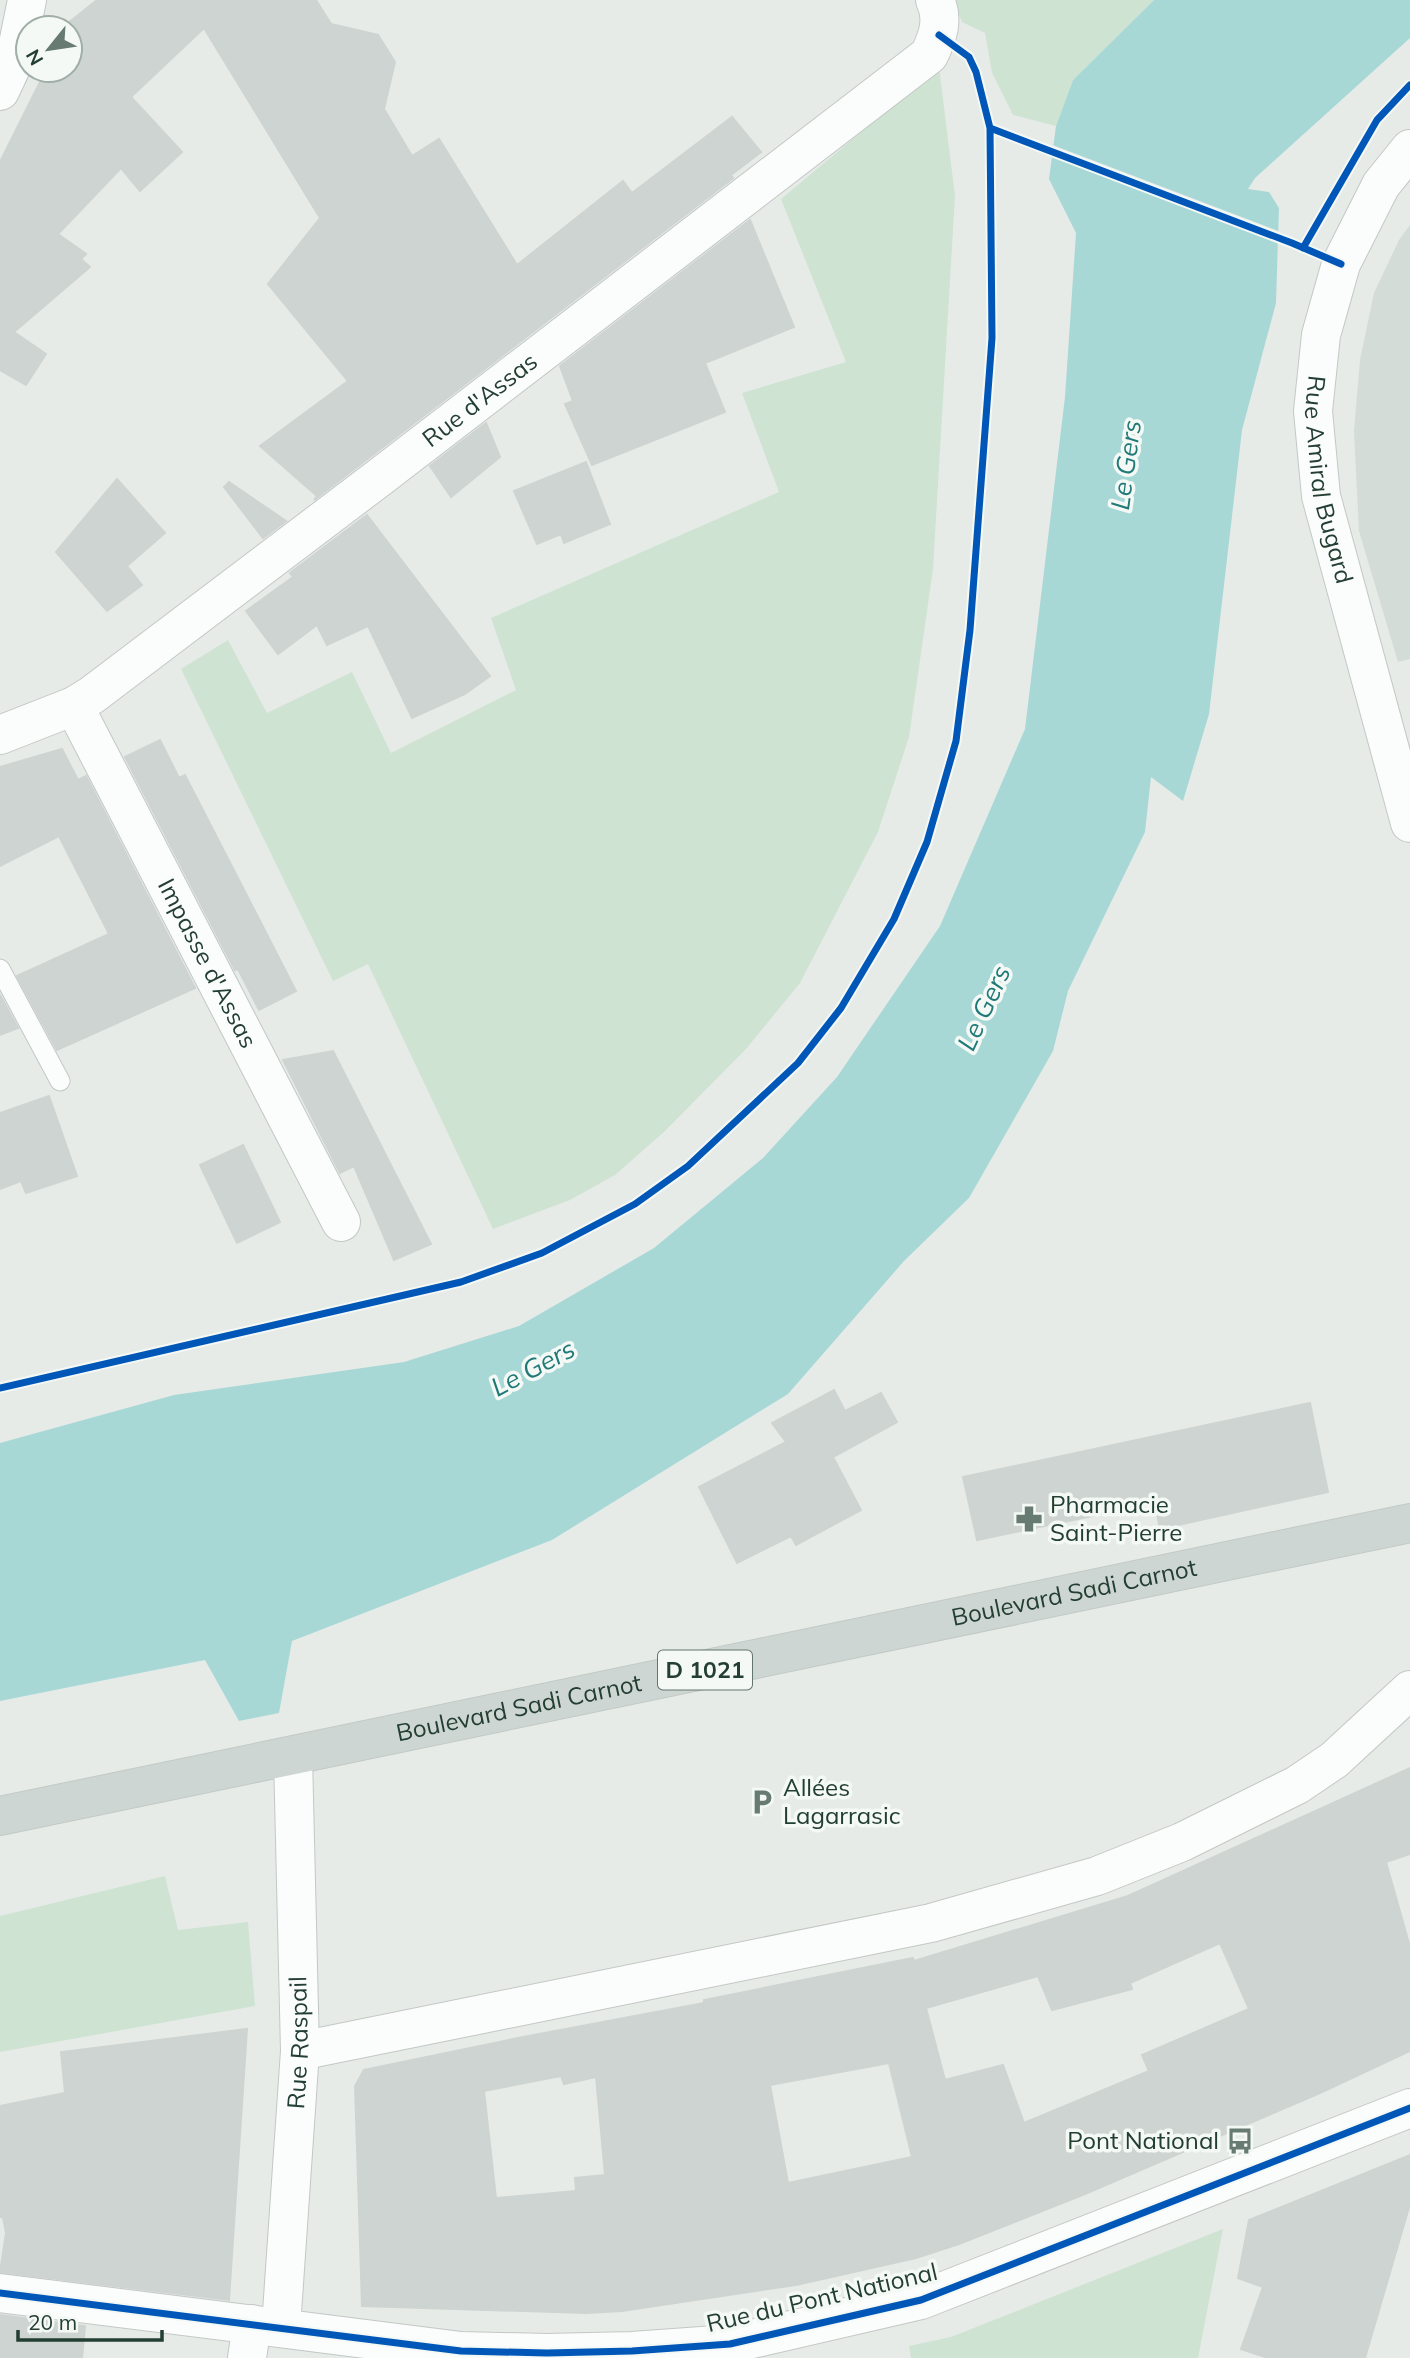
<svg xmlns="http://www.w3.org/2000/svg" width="1410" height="2358" font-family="Mulish,sans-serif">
  <rect width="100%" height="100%" fill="#e6ebe8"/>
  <path fill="#d4dcd7" d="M 1410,225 L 1410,659 L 1398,662 L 1359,531 L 1354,431 L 1360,360 L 1374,293 L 1399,240 Z"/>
  <path fill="#cfe3d2" d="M 953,0 L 1154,0 L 1073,80 L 1056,126 L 1013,115 L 992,73 L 985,33 L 962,22 Z
    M 939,67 L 955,196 L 933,569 L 909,737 L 878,832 L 800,983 L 746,1049 L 664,1132 L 615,1175 L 570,1200 L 493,1229 L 368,964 L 333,981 L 181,669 L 228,640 L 267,713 L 352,672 L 391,753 L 516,690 L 491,618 L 779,492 L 742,393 L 846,362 L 781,199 Z
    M 165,1876 L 178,1930 L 248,1922 L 255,2006 L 0,2052 L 0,1916 Z
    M 1223,2229 L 1198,2358 L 911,2358 L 909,2346 L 951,2337 Z"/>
  <path fill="#a8d8d6" d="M 1154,0 L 1410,0 L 1410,38 L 1255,178 L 1248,189 L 1269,192 L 1279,208 L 1276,303 L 1242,430 L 1209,714 L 1183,801 L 1151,777 L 1145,832 L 1068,991 L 1053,1051 L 969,1198 L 904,1261 L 788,1394 L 552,1540 L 292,1641 L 279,1713 L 239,1721 L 205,1660 L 0,1701 L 0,1443 L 174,1395 L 404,1362 L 519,1326 L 654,1248 L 763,1158 L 837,1077 L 940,926 L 1025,729 L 1065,397 L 1076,233 L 1049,179 L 1056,126 L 1073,80 Z"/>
  <path fill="#e6ebe8" d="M 1050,144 L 1281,232 L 1281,244 L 1049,156 Z"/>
  <path fill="#ced4d1" stroke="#ced4d1" stroke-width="2" fill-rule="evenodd" d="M 97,0 L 316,0 L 331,24 L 378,35 L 395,62 L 384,109 L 412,156 L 439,139 L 517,265 L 623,181 L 632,193 L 732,117 L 761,152 L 731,175 L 733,178 L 314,500 L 317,496 L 260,446 L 348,381 L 268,284 L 320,218 L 204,28 L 131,97 L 182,152 L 140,191 L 121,168 L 58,234 L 86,254 L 81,259 L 90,267 L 14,332 L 46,354 L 26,385 L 0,370 L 0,162 L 46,70 L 70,70 L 70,28 L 65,28 L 67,24 Z
    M 750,220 L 794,327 L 705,363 L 725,412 L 592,465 L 565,404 L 573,401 L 560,366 Z
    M 486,423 L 500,457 L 451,497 L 430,466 Z
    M 586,462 L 610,524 L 564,543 L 561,534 L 537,544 L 514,491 Z
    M 117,479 L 165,533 L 127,566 L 142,585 L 107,611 L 56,552 Z
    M 229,482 L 286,521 L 263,538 L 224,487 Z
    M 367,515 L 490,676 L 465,694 L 412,718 L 368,626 L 327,645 L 317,625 L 278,654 L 246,611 L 293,577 L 290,573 Z
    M 160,740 L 179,778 L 185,775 L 296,991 L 259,1010 L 238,969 L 235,970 L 125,757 Z
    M 62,749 L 78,780 L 86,776 L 195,988 L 57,1050 L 17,976 L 109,934 L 59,836 L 0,866 L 0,767 Z
    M 0,995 L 18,1028 L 0,1035 Z
    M 333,1051 L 431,1244 L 394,1260 L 354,1166 L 340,1173 L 283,1060 Z
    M 49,1096 L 77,1176 L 26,1193 L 21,1181 L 0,1189 L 0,1113 Z
    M 243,1145 L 280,1222 L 237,1243 L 200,1165 Z
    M 834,1390 L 845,1411 L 881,1393 L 897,1422 L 833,1457 L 861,1510 L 796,1545 L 791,1536 L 737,1563 L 699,1487 L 786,1442 L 772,1423 Z
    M 1310,1403 L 1328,1492 L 1160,1529 L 1155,1503 L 977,1540 L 963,1477 Z
    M 1410,1768 L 1410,1854 L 1386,1862 L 1410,1947 L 1410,2051 L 1320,2093 L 1085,2194 L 959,2244 L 916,2258 L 796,2285 L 622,2311 L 586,2313 L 362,2306 L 355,2086 L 364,2070 L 523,2037 L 704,2003 L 704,2000 L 913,1958 L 914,1961 L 1128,1896 ZM 1220,1943 L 1249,2009 L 1142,2055 L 1149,2071 L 1024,2123 L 1003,2065 L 945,2080 L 926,2008 L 1038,1976 L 1052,2010 L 1132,1989 L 1130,1983 ZM 889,2063 L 912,2157 L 788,2183 L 770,2085 ZM 561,2076 L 564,2084 L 596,2077 L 605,2175 L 575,2178 L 576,2191 L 496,2198 L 484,2091 Z
    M 247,2029 L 229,2300 L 0,2272 L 6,2233 L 3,2217 L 0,2217 L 0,2106 L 65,2093 L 61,2052 Z
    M 1410,2155 L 1410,2204 L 1365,2358 L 1268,2358 L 1241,2349 L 1263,2287 L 1238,2278 L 1249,2220 Z
    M 0,2315 L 85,2326 L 82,2358 L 0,2358 Z"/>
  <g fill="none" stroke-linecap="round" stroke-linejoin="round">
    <g stroke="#c3c8c5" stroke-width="21">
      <path id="service" d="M 0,969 L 60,1081"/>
    </g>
    <g stroke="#c3c8c5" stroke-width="40">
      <g id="minor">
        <path id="s1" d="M 1410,149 L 1381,185 L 1341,264 L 1321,335 L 1313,411 L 1321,496 L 1410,823"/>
        <path id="s2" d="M 74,706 L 341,1222"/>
        <path id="s3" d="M 0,735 L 74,706 L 92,695 L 380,477 L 929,55 C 938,37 944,19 935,0"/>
        <path d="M 300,2051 L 931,1923 L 1097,1876 L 1182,1842 L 1297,1785 L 1334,1760 L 1410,1690"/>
        <path id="s4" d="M 281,2327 L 300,2051 L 293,1756"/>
        <path d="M 247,2358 L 252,2324"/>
      </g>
    </g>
    <g stroke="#c3c8c5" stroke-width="40">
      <path id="tertiary" d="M 0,2293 L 461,2351 L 547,2353 L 632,2351 L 730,2344 L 921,2300 L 1410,2108"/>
    </g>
    <g stroke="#c1c8c5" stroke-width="40">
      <path id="secondary" d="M 0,91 L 15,59 L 27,0"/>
    </g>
    <g stroke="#c2cac6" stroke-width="40">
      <g id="primary">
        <path id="s5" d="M 0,1816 L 1410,1523"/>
      </g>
    </g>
    <use href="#service" stroke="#fbfcfc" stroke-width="19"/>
    <use href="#minor" stroke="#fbfcfc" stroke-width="38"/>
    <use href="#tertiary" stroke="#fbfcfc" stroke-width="38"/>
    <use href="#secondary" stroke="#fbfcfc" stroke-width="38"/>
    <use href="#primary" stroke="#ced6d3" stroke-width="38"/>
    <g stroke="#f4f9f6" stroke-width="11">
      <path id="cycleway" d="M 990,128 L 1292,243 L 1341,264
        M 1303,248 L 1377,120 L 1410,85
        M 0,1388 L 461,1282 L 542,1253 L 635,1204 L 688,1166 L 798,1063 L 841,1008 L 894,919 L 927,842 L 956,741 L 970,630 L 992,338 L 990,128 L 976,72 L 969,57 L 939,35
        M 0,2293 L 461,2351 L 547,2353 L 632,2351 L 730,2344 L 921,2300 L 1410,2108"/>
    </g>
    <use href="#cycleway" stroke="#0057b8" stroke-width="7"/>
  </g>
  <defs>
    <g id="pharmacy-bare" transform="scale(2.1)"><path d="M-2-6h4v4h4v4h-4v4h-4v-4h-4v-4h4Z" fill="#677b72" stroke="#f4f9f6" stroke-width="2.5" paint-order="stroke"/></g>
    <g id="parking-bare" transform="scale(2.1)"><path d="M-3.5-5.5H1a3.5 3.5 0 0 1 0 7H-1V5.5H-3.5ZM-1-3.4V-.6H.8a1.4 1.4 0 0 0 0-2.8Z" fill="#677b72" stroke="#f4f9f6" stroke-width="2.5" paint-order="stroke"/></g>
    <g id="bus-bare" transform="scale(2.1)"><path d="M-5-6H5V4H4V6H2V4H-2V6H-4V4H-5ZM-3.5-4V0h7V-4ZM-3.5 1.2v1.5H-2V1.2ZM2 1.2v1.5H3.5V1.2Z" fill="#677b72" stroke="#f4f9f6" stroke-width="2.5" paint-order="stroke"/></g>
  </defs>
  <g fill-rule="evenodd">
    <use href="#pharmacy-bare" x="1029" y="1519"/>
    <use href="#parking-bare" x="762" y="1802"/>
    <use href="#bus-bare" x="1240" y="2141"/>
  </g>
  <g text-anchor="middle" stroke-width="7" stroke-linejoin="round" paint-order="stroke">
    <rect fill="#f4f9f6" stroke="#62766d" stroke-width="2" x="658" y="1650.5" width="94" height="39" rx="5"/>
    <g font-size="23" font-weight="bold" fill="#233e32">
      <text x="705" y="1678">D 1021</text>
    </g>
    <g font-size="24" fill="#233e32" stroke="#f4f9f6">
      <text dy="8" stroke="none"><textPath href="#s3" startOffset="588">Rue d'Assas</textPath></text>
      <text dy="8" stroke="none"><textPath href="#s1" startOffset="355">Rue Amiral Bugard</textPath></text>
      <text dy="8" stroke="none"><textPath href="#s2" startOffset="290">Impasse d'Assas</textPath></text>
      <text dy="8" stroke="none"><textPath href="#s5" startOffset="1097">Boulevard Sadi Carnot</textPath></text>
      <text dy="8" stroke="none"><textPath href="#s5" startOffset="530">Boulevard Sadi Carnot</textPath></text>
      <text dy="8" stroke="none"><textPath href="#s4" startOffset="285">Rue Raspail</textPath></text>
      <text transform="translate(822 2298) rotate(-13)" y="8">Rue du Pont National</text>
    </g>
    <g font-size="24" fill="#233e32" stroke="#f4f9f6" text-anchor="start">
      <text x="1050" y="1513">Pharmacie<tspan x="1050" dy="28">Saint-Pierre</tspan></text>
      <text x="783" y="1796">Allées<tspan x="783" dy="28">Lagarrasic</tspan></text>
      <text x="1219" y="2149" text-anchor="end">Pont National</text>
    </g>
    <g font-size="26" font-style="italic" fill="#1f7977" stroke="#f4f9f6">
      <text transform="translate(1126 465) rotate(-82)" y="9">Le Gers</text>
      <text transform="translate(984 1008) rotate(-65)" y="9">Le Gers</text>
      <text transform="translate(533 1368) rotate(-28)" y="9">Le Gers</text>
    </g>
  </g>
  <g transform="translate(49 49) rotate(240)"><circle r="33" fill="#f4f9f6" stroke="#a0aea8" stroke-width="2"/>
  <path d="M0-5L12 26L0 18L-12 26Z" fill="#677b72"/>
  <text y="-10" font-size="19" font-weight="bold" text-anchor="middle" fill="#233e32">N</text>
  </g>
  <path d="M18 2330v10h144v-10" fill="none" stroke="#233e32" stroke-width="3.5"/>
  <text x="28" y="2330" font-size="21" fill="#233e32" stroke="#f4f9f6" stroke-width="5" paint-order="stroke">20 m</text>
</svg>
